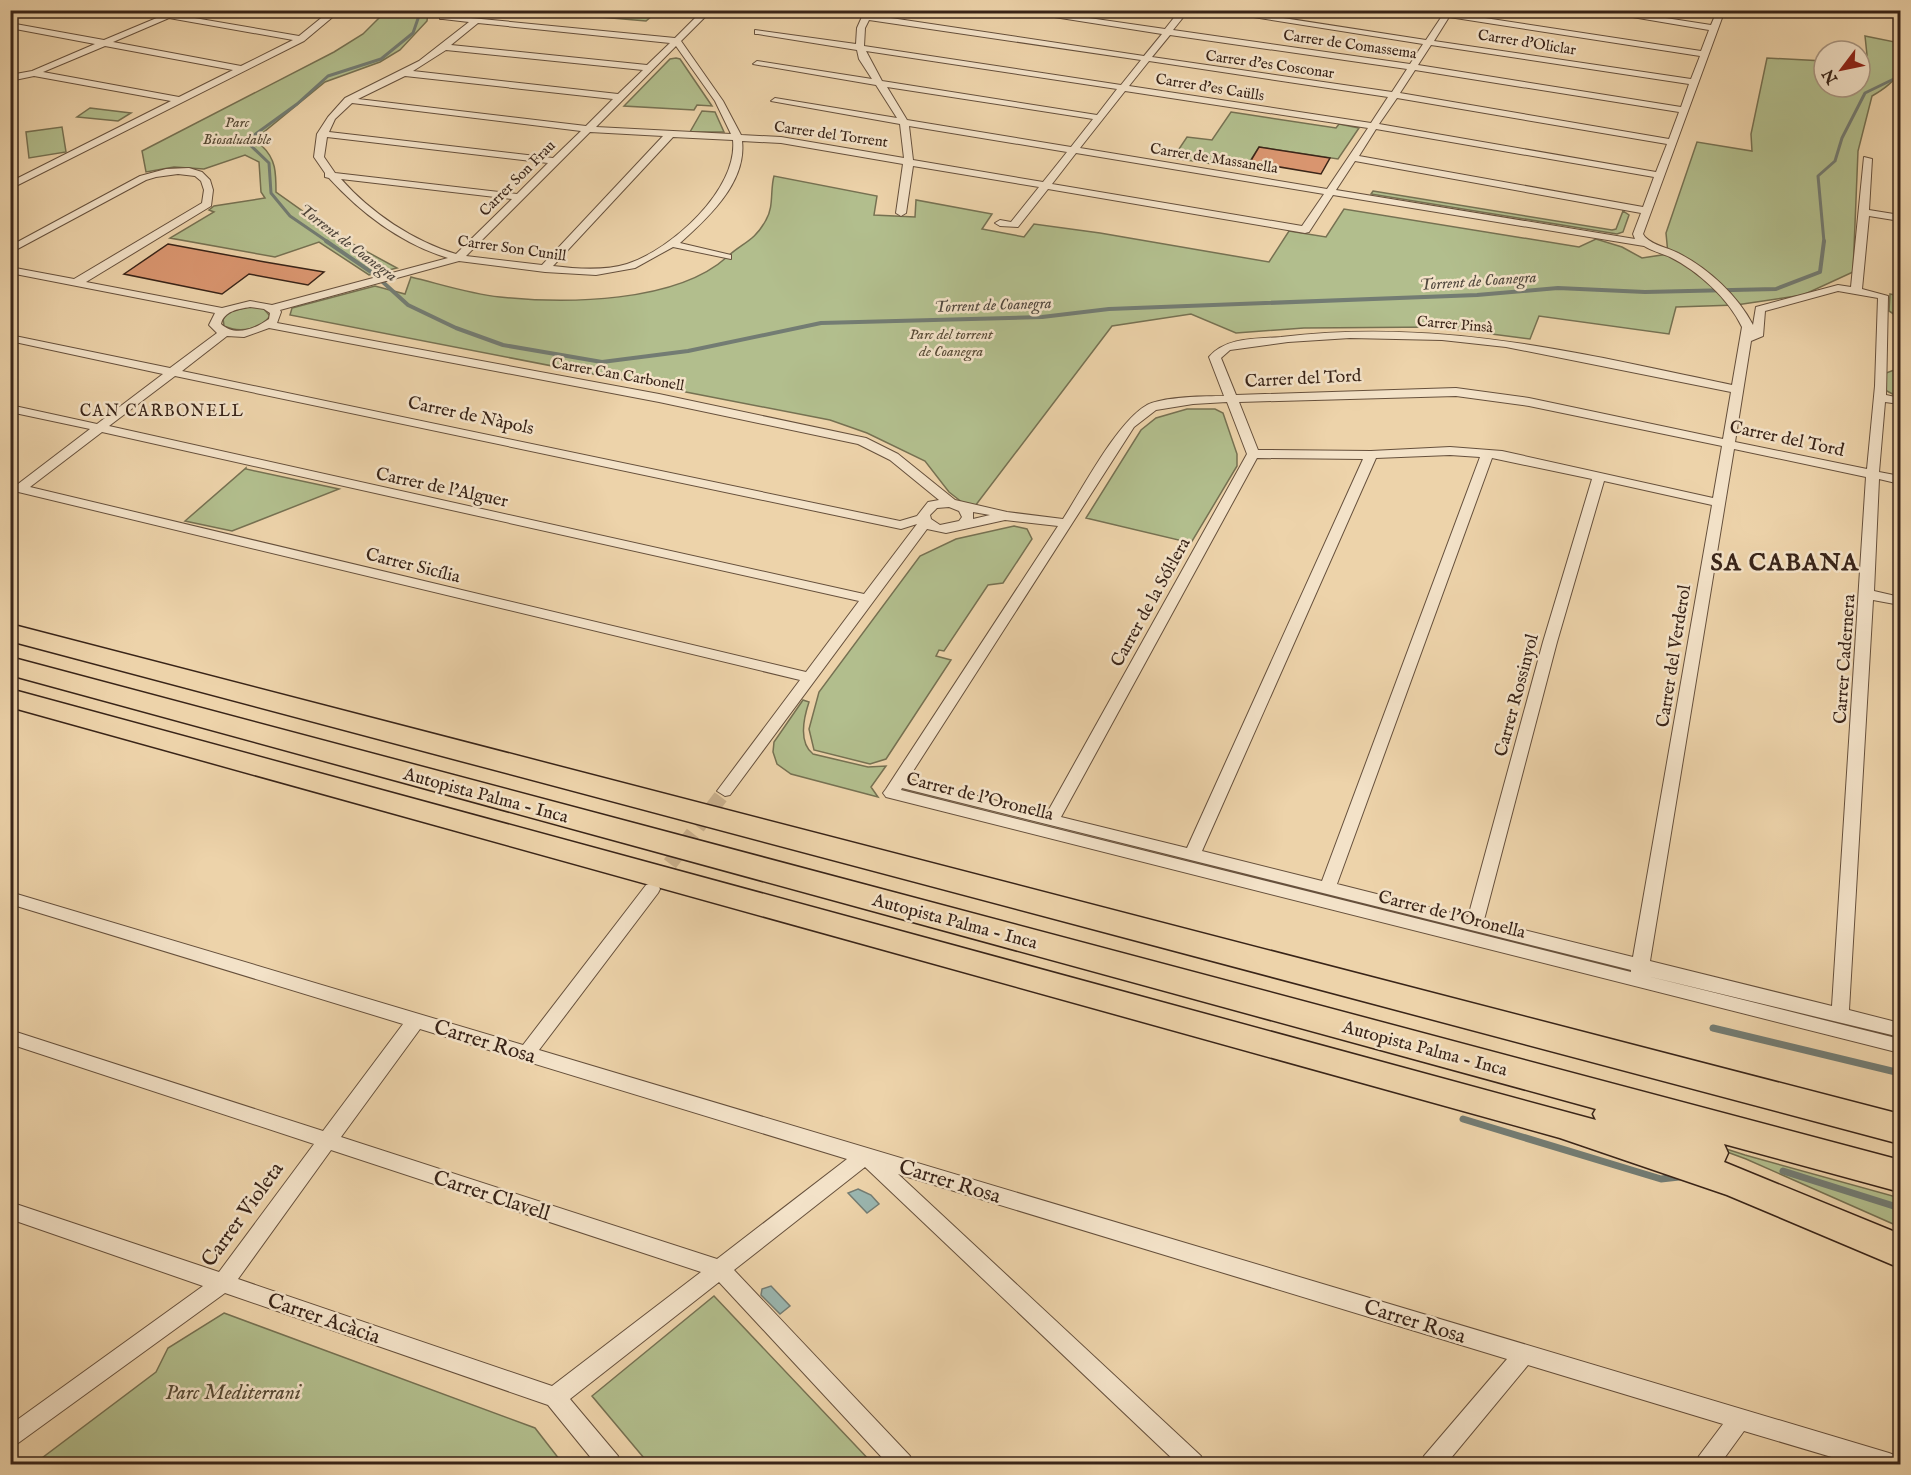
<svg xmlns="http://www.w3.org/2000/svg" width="1911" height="1475" font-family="'IM FELL English',serif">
  <rect width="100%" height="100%" fill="#edd3aa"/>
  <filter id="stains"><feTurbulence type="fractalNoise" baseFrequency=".00333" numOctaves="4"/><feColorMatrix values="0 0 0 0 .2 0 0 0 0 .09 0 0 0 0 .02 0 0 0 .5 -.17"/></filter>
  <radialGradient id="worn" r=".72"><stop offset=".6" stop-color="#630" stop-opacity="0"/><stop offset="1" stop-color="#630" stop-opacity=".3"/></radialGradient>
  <path fill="#b2be8d" stroke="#767152" stroke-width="1.5" d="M 386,11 L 428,11 L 427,21 L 400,50 L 380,62 L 325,82 L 264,132 L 262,146 C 276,159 276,173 276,192 L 338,236 L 397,268 L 369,275 L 319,242 L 275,257 L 170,238 L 214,212 L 209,210 L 214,206 L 265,198 L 261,192 L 259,162 L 245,155 L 204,169 L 174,167 L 146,172 L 142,151 L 334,52 L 363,34 Z
    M 530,11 L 658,11 L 646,21 Z
    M 1865,36 L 1900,43 C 1900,74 1900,80 1872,96 L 1858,151 L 1853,272 L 1803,295 L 1736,305 L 1676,307 L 1669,334 L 1539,316 L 1530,339 L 1438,327 L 1304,328 L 1236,333 L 1191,314 L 1112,326 L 972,510 L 949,492 L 925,461 L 867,433 L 830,420 L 290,315 L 292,308 L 375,286 L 405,294 L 411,277 C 440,284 470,294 500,297 C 566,304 676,303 727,257 C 743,242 754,242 766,220 C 774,207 770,190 774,176 L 877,196 L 874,215 L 915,217 L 916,200 L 992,214 L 982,229 L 1024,237 L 1034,224 L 1100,233 L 1269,262 L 1289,231 L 1326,237 L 1344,209 L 1579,247 L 1596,239 L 1622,247 L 1642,258 L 1668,254 L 1666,233 L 1697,142 L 1752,151 L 1751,134 L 1767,58 L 1824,61 L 1824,87 L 1860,87 L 1860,56 L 1867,55 Z
    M 676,58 L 680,59 L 712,106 L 697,105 L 694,110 L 624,106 L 670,59 Z
    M 90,108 L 131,113 L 118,121 L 77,117 Z
    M 702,111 L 715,112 L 724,132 L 690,132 Z
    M 1231,112 L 1336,128 L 1339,124 L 1359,128 L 1338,159 L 1259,147 L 1245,169 L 1173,158 L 1187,137 L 1212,140 Z
    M 62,127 L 66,152 L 29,158 L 26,132 Z
    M 1373,191 L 1612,230 L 1616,229 L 1623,211 L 1629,215 L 1623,232 L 1617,234 L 1371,194 Z
    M 1890,294 L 1900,296 L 1900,398 L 1885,390 L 1886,373 L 1897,369 L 1900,318 L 1889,311 Z
    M 248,307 L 263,308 L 270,316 C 260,330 239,333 224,326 L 223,318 L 232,311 Z
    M 1187,409 L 1215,409 L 1223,413 L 1237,454 L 1237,466 L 1191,543 L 1086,518 L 1141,430 L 1156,418 Z
    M 246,468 L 246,469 L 339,489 L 232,531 L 185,521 Z
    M 1014,526 L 1027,529 L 1032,539 L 1003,583 L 988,585 L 944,651 L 939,650 L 936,656 L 951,660 L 886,759 L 870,764 L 814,750 L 809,729 L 819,692 L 920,556 L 956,539 Z
    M 803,700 L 809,702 C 804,717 798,742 813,754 L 868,767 L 886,766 L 871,787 L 878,797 L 791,774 L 777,764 L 773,752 L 774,742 Z
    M 1673,1132 L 1745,1155 L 1900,1198 L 1900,1227 L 1746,1159 Z
    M 714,1296 L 873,1464 L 649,1464 L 592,1396 Z
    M 224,1313 L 535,1428 L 563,1464 L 34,1464 L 156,1372 L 168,1348 Z"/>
  <path fill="#9ab6b0" stroke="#737c73" stroke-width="1.5" d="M 858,1189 L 871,1195 L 879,1204 L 867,1213 L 848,1193 Z
    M 771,1286 L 790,1306 L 780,1314 L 761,1295 L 762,1289 Z"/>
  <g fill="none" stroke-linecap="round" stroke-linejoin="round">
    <path stroke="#737c73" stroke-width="3" d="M 328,242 L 290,216 L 271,193 L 269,163 L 246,141 L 297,104 L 328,76 L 381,59 L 413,33 L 421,10
      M 1824,242 L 1818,176 L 1835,161 L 1842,138 L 1865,93 L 1900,76"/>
    <path stroke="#737c73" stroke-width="4" d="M 326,241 L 374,274 L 408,305 L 456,328 L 503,345 L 602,362 L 688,351 L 821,323 L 1042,317 L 1109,309 L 1477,295 L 1558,288 L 1645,292 L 1776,289 L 1820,272 L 1824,241"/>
    <path stroke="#737c73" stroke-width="7" d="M 1713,1028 L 1900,1073
      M 1463,1119 L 1661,1179 L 1679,1177
      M 1783,1171 L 1900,1208"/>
  </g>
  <path fill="#da9670" stroke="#392418" stroke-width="1.5" d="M 1259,147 L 1330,158 L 1321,174 L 1250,162 Z
    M 168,244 L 265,262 L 324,272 L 308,285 L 249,274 L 222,294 L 124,274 Z"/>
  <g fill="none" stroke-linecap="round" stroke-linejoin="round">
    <path stroke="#c9b08d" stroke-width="15" stroke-dasharray="15 8" stroke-linecap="butt" d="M 656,882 L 725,791"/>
    <g stroke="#66503c" stroke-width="2">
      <path id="street" d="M 131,10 L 167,13 L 185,10 L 177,15 L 299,36 L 331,10 L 341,10 L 304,41 L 10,189 L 10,182 L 171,101 L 34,76 L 10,81 L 10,75 L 32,71 L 95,44 L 10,28 L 10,23 L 104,40 L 159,17 ZM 169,18 L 293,40 L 241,66 L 113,42 ZM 105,46 L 233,70 L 179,97 L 43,72 Z
        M 703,10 L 712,10 L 681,41 L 723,101 L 741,135 L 781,137 L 904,158 L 900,124 L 771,101 L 775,98 L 897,118 L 876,85 L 753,64 L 757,61 L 872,79 L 859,59 L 857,50 L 758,34 L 755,34 L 755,30 L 856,44 L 857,28 L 865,10 L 873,10 L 871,15 L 1144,56 L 1162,34 L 1009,10 L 1034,10 L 1165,29 L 1180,10 L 1189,10 L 1173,30 L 1410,64 L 1423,44 L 1209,10 L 1232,10 L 1426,40 L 1442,16 L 1413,10 L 1454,10 L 1452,13 L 1701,51 L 1709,30 L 1591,10 L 1614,10 L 1711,25 L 1714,18 L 1712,10 L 1720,10 L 1722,18 L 1643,234 L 1645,237 C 1654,246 1667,247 1678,253 C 1708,268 1738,296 1753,325 L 1756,307 L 1838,285 L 1851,287 L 1864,157 L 1872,159 L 1869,210 L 1900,215 L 1900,221 L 1869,216 L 1862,289 L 1888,296 L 1886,395 L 1900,398 L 1900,404 L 1885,402 L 1879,472 L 1900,476 L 1900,484 L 1879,479 L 1874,591 L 1900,597 L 1900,605 L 1873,600 L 1849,1010 L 1900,1023 L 1900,1037 L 1647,976 L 1900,1039 L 1900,1053 L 886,797 L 883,793 L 886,789 L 1058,526 L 1005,520 L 946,533 L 927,529 L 730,795 L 725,796 L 717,791 L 720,787 L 800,680 L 10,490 L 10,482 L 18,484 L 90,429 L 10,412 L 10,405 L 97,424 L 163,374 L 10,341 L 10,335 L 170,368 L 217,333 L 209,325 L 215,313 L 10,273 L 10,267 L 74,279 L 202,203 L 204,190 L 201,181 L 195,176 L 178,174 L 156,177 L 146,180 L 10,253 L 10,246 L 140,176 L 166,169 L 189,168 L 202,172 L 210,180 L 213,190 L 211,206 L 86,282 L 222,308 L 250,301 L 272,305 L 448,258 C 402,244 361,213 329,178 L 325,177 L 325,173 L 314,157 L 317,134 L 328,117 L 345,98 L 419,61 L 469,22 L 443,19 L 440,19 L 440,15 L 675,38 ZM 1449,17 L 1700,56 L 1691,79 L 1434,41 ZM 869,20 L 1141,60 L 1121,85 L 864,46 L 865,28 ZM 478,23 L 670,43 L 647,65 L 451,45 ZM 1170,35 L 1407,69 L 1392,92 L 1152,57 ZM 1431,45 L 1689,84 L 1681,107 L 1418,65 ZM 676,46 L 715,101 L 731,134 L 596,127 ZM 446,50 L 643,70 L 618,94 L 413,71 ZM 866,51 L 1117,89 L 1097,115 L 882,81 ZM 1149,61 L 1388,97 L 1371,123 L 1129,86 ZM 1415,70 L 1679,112 L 1669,139 L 1400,93 ZM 405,76 L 613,99 L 586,126 L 358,99 ZM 887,87 L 1093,119 L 1071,147 L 907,120 ZM 1125,91 L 1368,128 L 1327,189 L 1080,148 ZM 1397,98 L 1667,144 L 1656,172 L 1379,124 ZM 352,103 L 581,131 L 553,158 L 329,132 L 335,119 ZM 909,126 L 1067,152 L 1043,182 L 913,160 ZM 1376,129 L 1654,177 L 1643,207 L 1359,156 ZM 590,132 L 663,136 L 542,265 L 466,256 ZM 327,137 L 548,163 L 517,194 L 335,173 L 324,157 ZM 673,137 L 733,140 C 738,190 671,250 627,264 C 604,271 577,269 553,266 ZM 742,141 L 781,143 L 903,164 L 896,213 L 901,216 L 906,213 L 913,166 L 1039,187 L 1011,222 L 1000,220 L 995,223 L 1000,226 L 1018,227 L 1048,189 L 1305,233 L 1309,232 L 1333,195 L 1644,246 C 1652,251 1661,253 1670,257 C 1698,271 1728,298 1742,327 L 1732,385 C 1578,353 1442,318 1281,337 C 1257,339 1226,337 1209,357 L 1224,396 C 1206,396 1162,397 1147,405 C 1117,422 1083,488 1063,519 L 1007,512 L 955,500 L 898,454 L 866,438 L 659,394 L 277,323 L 281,312 L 280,310 L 459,261 L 545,272 L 596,275 L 635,268 L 673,247 L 731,259 L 731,255 L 680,243 C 708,218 747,182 742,141 ZM 1076,153 L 1324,194 L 1302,226 L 1052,184 ZM 1355,161 L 1641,213 L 1633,234 L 1635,239 L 1336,190 ZM 341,179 L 512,199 L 456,254 C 413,241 371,213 341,179 ZM 1838,291 L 1878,298 L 1875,386 L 1867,469 L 1735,442 L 1751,341 L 1763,336 L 1765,311 ZM 250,307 L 264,309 L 270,313 L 269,319 C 255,329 235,337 221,324 C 224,311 238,309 250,307 ZM 269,328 L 659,402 L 858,444 L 890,460 L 939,500 L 928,502 L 917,516 L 900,521 L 182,371 L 227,336 L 244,337 ZM 1350,338 L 1442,340 L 1506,347 L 1731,392 L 1723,439 L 1529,398 L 1456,388 L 1236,395 L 1221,358 L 1230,350 L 1288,342 ZM 175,376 L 901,529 L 917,524 L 864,594 L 109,426 ZM 1456,396 L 1529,406 L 1722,446 L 1713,498 L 1502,451 L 1450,447 L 1371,451 L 1258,450 L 1239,402 ZM 1227,402 L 1247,454 L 1047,813 L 908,779 L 1134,427 L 1156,410 L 1193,404 ZM 102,432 L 859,601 L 806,672 L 30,487 ZM 1734,449 L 1866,477 L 1832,1006 L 1650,961 ZM 1450,455 L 1480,457 L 1322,881 L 1202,851 L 1376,458 ZM 1257,458 L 1363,459 L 1187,848 L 1061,817 ZM 1492,458 L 1592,479 L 1543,642 L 1468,917 L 1337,884 ZM 1604,481 L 1712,505 L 1633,957 L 1484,920 L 1557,642 ZM 949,507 L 959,511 L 962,517 L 959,521 L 940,525 L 931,519 L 930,515 L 937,508 ZM 973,512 L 990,515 L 973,519 ZM 902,788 L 1631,970 L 1631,972 L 901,790 Z
        M 652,883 L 658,885 L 660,889 L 658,893 L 539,1050 L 1889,1453 L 1897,1456 L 1900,1464 L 1855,1464 L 1744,1431 L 1720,1464 L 1696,1464 L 1699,1456 L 1723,1424 L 1528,1365 L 1446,1464 L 1421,1464 L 1424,1456 L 1507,1359 L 898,1174 L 1201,1456 L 1204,1464 L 1178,1464 L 865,1167 L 734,1270 L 910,1456 L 913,1464 L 888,1464 L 719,1282 L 570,1399 L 618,1456 L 621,1464 L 596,1464 L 548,1405 L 225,1293 L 10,1449 L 10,1425 L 203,1286 L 10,1219 L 10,1202 L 219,1272 L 314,1144 L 10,1044 L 10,1030 L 323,1131 L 403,1024 L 10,904 L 10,892 L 523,1045 L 646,885 ZM 420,1029 L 847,1159 L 717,1259 L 341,1137 ZM 331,1150 L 701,1272 L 552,1386 L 238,1279 Z"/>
    </g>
    <g stroke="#392418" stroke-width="3">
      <path id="highway" d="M 10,624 L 1900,1114 L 1900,1144 L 10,641 Z
        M 10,657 L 1900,1160 L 1900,1192 L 1724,1144 L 1728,1153 L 1724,1162 L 1900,1234 L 1900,1268 L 1727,1195 L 1560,1138 L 10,707 L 10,689 L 1596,1120 L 1593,1114 L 1596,1109 L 10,675 Z"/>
    </g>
    <use href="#street" fill="#f3e2c8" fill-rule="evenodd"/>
    <use href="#highway" fill="#edd3aa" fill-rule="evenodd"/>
  </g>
  <g text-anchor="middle" stroke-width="5" stroke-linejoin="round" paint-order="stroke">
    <g font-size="15" fill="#392418" stroke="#f3e2c8">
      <text transform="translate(1527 42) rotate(9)" y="5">Carrer d'Oliclar</text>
      <text transform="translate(1350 44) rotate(8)" y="5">Carrer de Comassema</text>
      <text transform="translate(1270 64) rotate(8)" y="5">Carrer d'es Cosconar</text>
      <text transform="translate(1210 87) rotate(9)" y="5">Carrer d'es Caülls</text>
      <text transform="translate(831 134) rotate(8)" y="5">Carrer del Torrent</text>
      <text transform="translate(1214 158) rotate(9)" y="5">Carrer de Massanella</text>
      <text transform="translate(517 178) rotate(-45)" y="5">Carrer Son Frau</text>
      <text transform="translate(512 248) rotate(8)" y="5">Carrer Son Cunill</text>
      <text transform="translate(1455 324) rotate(5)" y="5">Carrer Pinsà</text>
      <text transform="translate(618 374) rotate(10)" y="5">Carrer Can Carbonell</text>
    </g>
    <g font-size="15" font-style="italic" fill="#574a35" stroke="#f3e2c8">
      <text x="237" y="127">Parc<tspan x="237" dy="17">Biosaludable</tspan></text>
      <text x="951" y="339">Parc del torrent<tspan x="951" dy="17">de Coanegra</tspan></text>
    </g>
    <g font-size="16" font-style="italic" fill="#51483e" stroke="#f3e2c8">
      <text transform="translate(349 242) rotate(37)" y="6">Torrent de Coanegra</text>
      <text transform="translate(1478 280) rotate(-4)" y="6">Torrent de Coanegra</text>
      <text transform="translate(993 304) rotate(-2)" y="6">Torrent de Coanegra</text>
    </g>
    <g font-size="16" letter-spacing="1.5" fill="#392418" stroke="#f3e2c8">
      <text x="162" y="416">CAN CARBONELL</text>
    </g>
    <g font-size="18" fill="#392418" stroke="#f3e2c8">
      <text transform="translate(1303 378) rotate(-3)" y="6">Carrer del Tord</text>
      <text transform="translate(471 415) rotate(12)" y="6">Carrer de Nàpols</text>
      <text transform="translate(1787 438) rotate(12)" y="6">Carrer del Tord</text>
      <text transform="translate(442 487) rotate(12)" y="6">Carrer de l'Alguer</text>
      <text transform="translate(413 565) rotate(14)" y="6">Carrer Sicília</text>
      <text transform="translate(1150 602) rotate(-61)" y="6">Carrer de la Sól·lera</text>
      <text transform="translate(1673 656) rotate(-81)" y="6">Carrer del Verderol</text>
      <text transform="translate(1844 659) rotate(-86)" y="6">Carrer Cadernera</text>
      <text transform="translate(1516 695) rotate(-75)" y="6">Carrer Rossinyol</text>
      <text transform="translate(486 795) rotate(15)" y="6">Autopista Palma - Inca</text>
      <text transform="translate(980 796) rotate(14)" y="6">Carrer de l'Oronella</text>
      <text transform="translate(1452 914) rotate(14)" y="6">Carrer de l'Oronella</text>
      <text transform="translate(955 921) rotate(15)" y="6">Autopista Palma - Inca</text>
      <text transform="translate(1425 1048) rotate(15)" y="6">Autopista Palma - Inca</text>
    </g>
    <g font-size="21" fill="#392418" stroke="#f3e2c8">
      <text transform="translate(485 1041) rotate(17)" y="7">Carrer Rosa</text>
      <text transform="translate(950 1181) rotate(17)" y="7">Carrer Rosa</text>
      <text transform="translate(492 1195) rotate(18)" y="7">Carrer Clavell</text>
      <text transform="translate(242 1214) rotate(-54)" y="7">Carrer Violeta</text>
      <text transform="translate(324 1318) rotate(19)" y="7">Carrer Acàcia</text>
      <text transform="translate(1415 1321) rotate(17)" y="7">Carrer Rosa</text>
    </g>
    <g font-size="21" font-style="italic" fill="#574a35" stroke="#f3e2c8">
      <text x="233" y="1399">Parc Mediterrani</text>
    </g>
    <g font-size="24" font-weight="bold" letter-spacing="1.5" fill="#392418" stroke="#f3e2c8">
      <text x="1785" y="570">SA CABANA</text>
    </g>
  </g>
  <rect width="1911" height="1475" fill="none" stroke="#edd3aa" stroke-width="36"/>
  <rect x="12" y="12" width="1887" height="1451" fill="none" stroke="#392418" stroke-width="3"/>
  <rect x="18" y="18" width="1875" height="1439" fill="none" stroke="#392418" stroke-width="1.5"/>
  <g transform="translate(1842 69) rotate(238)"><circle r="28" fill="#f3e2c8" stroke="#a99682" stroke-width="1.5"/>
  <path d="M0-4.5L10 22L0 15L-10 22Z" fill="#8f2418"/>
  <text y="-9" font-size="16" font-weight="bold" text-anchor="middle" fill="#392418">N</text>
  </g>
  <rect width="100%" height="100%" filter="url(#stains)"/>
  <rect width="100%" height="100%" fill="url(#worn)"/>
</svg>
